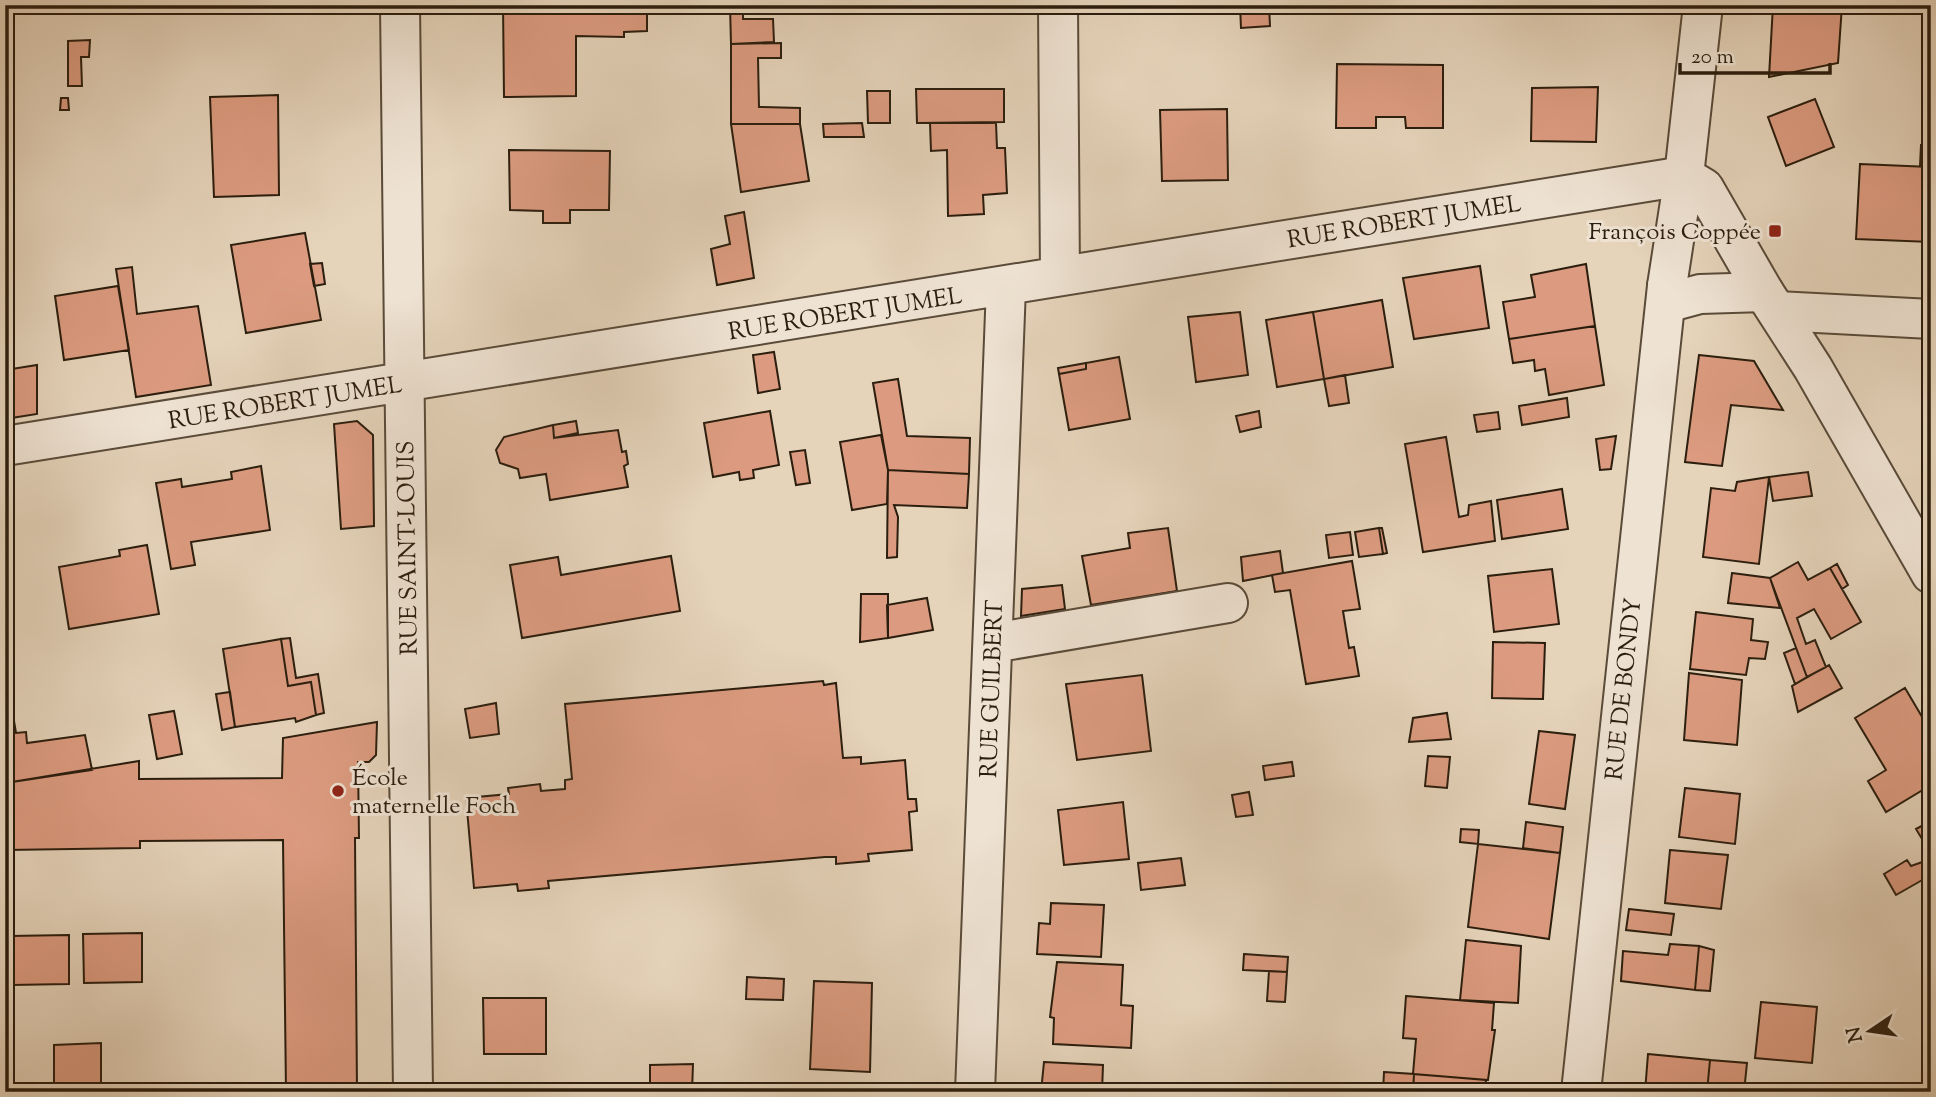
<svg xmlns="http://www.w3.org/2000/svg" width="1936" height="1097" font-family="'Sorts Mill Goudy',serif">
  <rect width="100%" height="100%" fill="#e5d3ba"/>
  <filter id="stains"><feTurbulence type="fractalNoise" baseFrequency=".00286" numOctaves="4"/><feColorMatrix values="0 0 0 0 .2 0 0 0 0 .09 0 0 0 0 .02 0 0 0 .5 -.17"/></filter>
  <radialGradient id="worn" r=".72"><stop offset=".6" stop-color="#630" stop-opacity="0"/><stop offset="1" stop-color="#630" stop-opacity=".3"/></radialGradient>
  <path fill="#dc9b80" stroke="#2b1e0e" stroke-width="2" d="M 503,5 L 647,5 L 647,31 L 624,32 L 624,37 L 576,36 L 576,96 L 504,97 Z
    M 730,5 L 743,5 L 743,19 L 773,19 L 774,42 L 731,44 Z
    M 910,5 L 974,5 L 974,12 L 910,12 Z
    M 1240,5 L 1269,5 L 1270,26 L 1241,28 Z
    M 1773,5 L 1842,5 L 1838,63 L 1769,77 Z
    M 90,40 L 89,57 L 81,57 L 82,86 L 68,86 L 68,41 Z
    M 781,43 L 781,58 L 758,58 L 759,107 L 800,108 L 800,124 L 731,124 L 731,44 Z
    M 1337,64 L 1443,65 L 1443,128 L 1406,128 L 1405,117 L 1376,117 L 1376,128 L 1336,128 Z
    M 1598,87 L 1596,142 L 1531,141 L 1532,88 Z
    M 916,89 L 1004,89 L 1004,122 L 917,123 Z
    M 867,91 L 890,91 L 890,123 L 868,123 Z
    M 278,95 L 279,195 L 214,197 L 210,97 Z
    M 61,98 L 68,98 L 69,110 L 60,110 Z
    M 1815,99 L 1834,147 L 1786,166 L 1768,117 Z
    M 1227,109 L 1228,180 L 1162,181 L 1160,110 Z
    M 862,123 L 864,137 L 824,137 L 823,124 Z
    M 930,123 L 996,123 L 997,148 L 1005,148 L 1007,193 L 983,195 L 984,214 L 948,216 L 947,150 L 931,151 Z
    M 731,124 L 800,124 L 809,181 L 741,192 Z
    M 1921,145 L 1931,146 L 1931,171 L 1930,167 L 1920,166 Z
    M 509,150 L 610,151 L 609,210 L 570,210 L 570,223 L 543,223 L 543,211 L 510,210 Z
    M 1860,164 L 1930,167 L 1931,242 L 1856,239 Z
    M 744,212 L 754,278 L 717,285 L 711,249 L 730,244 L 725,216 Z
    M 305,233 L 321,320 L 246,333 L 231,245 Z
    M 322,263 L 325,284 L 314,286 L 310,264 Z
    M 1586,264 L 1595,326 L 1509,339 L 1503,302 L 1535,297 L 1531,275 Z
    M 1480,266 L 1489,328 L 1414,339 L 1403,278 Z
    M 132,267 L 137,314 L 198,306 L 211,385 L 136,397 L 116,269 Z
    M 118,286 L 129,350 L 64,360 L 55,296 Z
    M 1382,300 L 1393,367 L 1324,379 L 1313,312 Z
    M 1240,312 L 1248,375 L 1196,382 L 1188,317 Z
    M 1313,312 L 1324,379 L 1277,387 L 1266,320 Z
    M 1595,326 L 1604,385 L 1549,395 L 1545,369 L 1535,371 L 1534,360 L 1513,363 L 1509,339 Z
    M 774,352 L 780,389 L 758,393 L 753,355 Z
    M 1699,355 L 1754,361 L 1783,410 L 1731,405 L 1722,466 L 1685,462 Z
    M 1119,357 L 1130,419 L 1069,430 L 1059,374 L 1086,369 L 1086,363 Z
    M 1086,363 L 1086,369 L 1059,374 L 1058,368 Z
    M 37,365 L 37,414 L 5,419 L 5,370 Z
    M 1345,375 L 1349,403 L 1329,406 L 1324,379 Z
    M 898,379 L 907,436 L 970,438 L 969,474 L 888,470 L 873,383 Z
    M 1567,398 L 1569,417 L 1522,425 L 1519,406 Z
    M 770,411 L 779,465 L 753,470 L 754,478 L 740,480 L 739,472 L 713,477 L 704,423 Z
    M 1259,411 L 1261,427 L 1240,432 L 1236,416 Z
    M 1498,412 L 1500,429 L 1477,432 L 1474,415 Z
    M 357,421 L 373,435 L 374,526 L 341,529 L 334,424 Z
    M 576,421 L 578,433 L 554,438 L 553,425 Z
    M 553,425 L 554,438 L 618,430 L 622,452 L 626,451 L 628,464 L 624,466 L 628,487 L 550,500 L 546,474 L 520,478 L 518,469 L 500,463 L 496,450 L 504,437 Z
    M 881,435 L 888,470 L 887,504 L 852,510 L 840,442 Z
    M 1616,436 L 1611,469 L 1600,470 L 1596,439 Z
    M 1446,437 L 1459,517 L 1468,515 L 1469,505 L 1491,501 L 1495,541 L 1423,552 L 1405,444 Z
    M 805,450 L 810,483 L 796,485 L 790,452 Z
    M 261,466 L 270,530 L 191,542 L 195,565 L 171,569 L 156,483 L 181,479 L 182,487 L 232,479 L 231,472 Z
    M 888,470 L 969,474 L 967,508 L 894,505 L 898,517 L 897,557 L 887,558 Z
    M 1808,472 L 1812,496 L 1773,501 L 1769,477 Z
    M 1769,477 L 1759,564 L 1703,557 L 1711,488 L 1735,491 L 1737,482 Z
    M 1562,489 L 1568,529 L 1502,539 L 1497,500 Z
    M 1168,528 L 1177,591 L 1091,605 L 1082,556 L 1130,548 L 1128,533 Z
    M 1379,528 L 1383,554 L 1359,557 L 1355,532 Z
    M 1379,528 L 1382,528 L 1387,553 L 1383,554 Z
    M 1350,532 L 1353,555 L 1329,558 L 1326,535 Z
    M 147,545 L 159,614 L 69,629 L 59,567 L 120,556 L 119,550 Z
    M 1280,551 L 1283,573 L 1243,581 L 1241,557 Z
    M 671,556 L 680,611 L 522,638 L 510,565 L 558,557 L 561,575 Z
    M 1352,561 L 1360,609 L 1343,611 L 1349,648 L 1354,647 L 1359,676 L 1306,684 L 1290,590 L 1275,592 L 1272,575 Z
    M 1798,562 L 1808,580 L 1830,568 L 1861,622 L 1831,639 L 1814,609 L 1797,618 L 1806,644 L 1815,640 L 1826,667 L 1807,677 L 1770,578 Z
    M 1837,564 L 1848,585 L 1842,589 L 1830,568 Z
    M 1552,569 L 1559,624 L 1494,632 L 1488,576 Z
    M 1732,573 L 1770,578 L 1780,608 L 1728,603 Z
    M 1062,585 L 1065,609 L 1021,616 L 1022,589 Z
    M 861,594 L 888,594 L 888,638 L 860,642 Z
    M 927,598 L 933,630 L 888,638 L 887,605 Z
    M 1696,612 L 1753,619 L 1751,640 L 1768,642 L 1765,659 L 1749,658 L 1746,675 L 1690,669 Z
    M 290,638 L 296,678 L 318,674 L 324,713 L 316,715 L 311,682 L 288,686 L 281,639 Z
    M 281,639 L 288,686 L 311,682 L 316,715 L 296,722 L 295,718 L 235,727 L 223,649 Z
    M 1493,642 L 1545,643 L 1543,699 L 1492,698 Z
    M 1796,648 L 1807,677 L 1795,684 L 1784,653 Z
    M 1829,665 L 1842,688 L 1798,712 L 1792,686 Z
    M 1689,673 L 1742,680 L 1737,745 L 1684,740 Z
    M 1142,675 L 1151,751 L 1077,760 L 1066,684 Z
    M 823,681 L 824,685 L 836,683 L 843,758 L 861,757 L 861,764 L 905,760 L 908,799 L 916,799 L 917,811 L 909,812 L 912,850 L 868,854 L 869,861 L 836,864 L 836,857 L 825,857 L 548,881 L 549,888 L 518,891 L 517,884 L 474,888 L 466,798 L 509,794 L 508,788 L 540,784 L 541,791 L 565,789 L 565,780 L 572,779 L 565,704 Z
    M 1905,688 L 1931,732 L 1931,785 L 1886,812 L 1868,781 L 1886,770 L 1855,718 Z
    M 9,691 L 16,733 L 26,732 L 27,743 L 85,735 L 92,770 L 5,783 L 5,692 Z
    M 230,692 L 235,727 L 222,730 L 216,694 Z
    M 496,703 L 499,734 L 470,738 L 465,709 Z
    M 174,711 L 182,754 L 157,759 L 149,715 Z
    M 1447,713 L 1451,739 L 1409,742 L 1413,718 Z
    M 377,722 L 376,755 L 369,762 L 358,762 L 359,838 L 355,838 L 357,1092 L 286,1092 L 283,840 L 140,841 L 140,848 L 5,850 L 5,783 L 139,761 L 139,779 L 282,778 L 283,738 Z
    M 1539,731 L 1575,735 L 1565,809 L 1529,804 Z
    M 1428,756 L 1450,757 L 1447,788 L 1425,786 Z
    M 1292,762 L 1294,776 L 1265,780 L 1263,766 Z
    M 1685,788 L 1740,794 L 1735,844 L 1679,837 Z
    M 1249,792 L 1253,815 L 1236,817 L 1232,795 Z
    M 1123,802 L 1129,859 L 1064,865 L 1058,810 Z
    M 1931,821 L 1931,854 L 1916,829 Z
    M 1526,822 L 1563,827 L 1560,853 L 1523,848 Z
    M 1461,829 L 1479,830 L 1478,844 L 1460,842 Z
    M 1478,844 L 1560,853 L 1549,939 L 1468,927 Z
    M 1670,850 L 1728,855 L 1721,909 L 1665,903 Z
    M 1181,858 L 1185,885 L 1141,890 L 1138,863 Z
    M 1931,859 L 1931,875 L 1896,895 L 1884,874 L 1907,860 L 1911,866 Z
    M 1051,903 L 1104,905 L 1101,957 L 1037,954 L 1039,923 L 1050,924 Z
    M 1629,909 L 1674,914 L 1671,935 L 1626,930 Z
    M 142,933 L 142,982 L 84,983 L 83,934 Z
    M 69,935 L 69,984 L 11,985 L 10,936 Z
    M 1466,940 L 1521,946 L 1518,1003 L 1460,1000 Z
    M 1670,944 L 1699,946 L 1695,990 L 1621,981 L 1623,951 L 1668,955 Z
    M 1699,946 L 1714,950 L 1710,991 L 1695,990 Z
    M 1244,954 L 1288,957 L 1287,972 L 1243,970 Z
    M 1057,962 L 1123,965 L 1121,1005 L 1133,1006 L 1131,1048 L 1053,1044 L 1054,1018 L 1050,1017 Z
    M 1269,971 L 1287,972 L 1285,1002 L 1267,1001 Z
    M 747,977 L 784,979 L 783,1000 L 746,999 Z
    M 814,981 L 872,983 L 870,1072 L 810,1069 Z
    M 1406,996 L 1494,1003 L 1492,1030 L 1495,1030 L 1488,1080 L 1413,1074 L 1416,1039 L 1403,1038 Z
    M 483,998 L 546,998 L 546,1054 L 484,1054 Z
    M 1761,1002 L 1817,1007 L 1812,1063 L 1755,1058 Z
    M 101,1043 L 101,1092 L 54,1092 L 54,1045 Z
    M 1648,1054 L 1710,1060 L 1707,1092 L 1645,1092 Z
    M 1710,1060 L 1747,1063 L 1744,1092 L 1707,1092 Z
    M 1044,1062 L 1103,1065 L 1102,1092 L 1041,1092 Z
    M 693,1064 L 692,1092 L 650,1092 L 650,1065 Z
    M 1384,1072 L 1414,1074 L 1413,1092 L 1383,1092 Z
    M 1414,1074 L 1486,1080 L 1485,1092 L 1413,1092 Z"/>
  <g fill="none" stroke-linecap="round" stroke-linejoin="round">
    <g stroke="#5a4b39" stroke-width="42">
      <path id="minor" d="M 400,5 L 413,1092
        M 1058,5 L 1060,276
        M 1667,286 L 1674,301 L 1700,294 L 1764,292
        M 1777,311 L 1931,319
        M 5,446 L 1684,176
        M 993,643 L 1228,603
        M 975,1092 L 1006,287"/>
    </g>
    <g stroke="#5a4b39" stroke-width="42">
      <path id="tertiary" d="M 1684,176 L 1704,188 L 1764,292 L 1813,368 L 1931,574
        M 1581,1092 L 1667,286 L 1684,176 L 1703,5"/>
    </g>
    <use href="#minor" stroke="#eee2d2" stroke-width="38"/>
    <use href="#tertiary" stroke="#eee2d2" stroke-width="38"/>
  </g>
  <g fill="#8f2418" stroke="#eee2d2" stroke-width="2.5">
    <rect x="1768" y="224" width="14" height="14" rx="3.5"/>
    <circle cx="338" cy="791" r="7"/>
  </g>
  <g text-anchor="middle" stroke-width="6" stroke-linejoin="round" paint-order="stroke">
    <g font-size="24" fill="#2b1e0e" stroke="#eee2d2">
      <text transform="translate(1404 221) rotate(-9)" y="8">RUE ROBERT JUMEL</text>
      <text transform="translate(845 313) rotate(-9)" y="8">RUE ROBERT JUMEL</text>
      <text transform="translate(285 402) rotate(-9)" y="8">RUE ROBERT JUMEL</text>
      <text transform="translate(407 548) rotate(-91)" y="8">RUE SAINT-LOUIS</text>
      <text transform="translate(991 689) rotate(-88)" y="8">RUE GUILBERT</text>
      <text transform="translate(1623 689) rotate(-84)" y="8">RUE DE BONDY</text>
    </g>
    <g font-size="24" fill="#2b1e0e" stroke="#eee2d2" text-anchor="end">
      <text x="1761" y="239">François Coppée</text>
      <text x="352" y="785" text-anchor="start">École<tspan x="352" dy="28">maternelle Foch</tspan></text>
    </g>
  </g>
  <rect width="1936" height="1097" fill="none" stroke="#e5d3ba" stroke-width="28"/>
  <rect x="7" y="7" width="1922" height="1083" fill="none" stroke="#2b1e0e" stroke-width="3.5"/>
  <rect x="14" y="14" width="1908" height="1069" fill="none" stroke="#2b1e0e" stroke-width="2"/>
  <g transform="translate(1870 1031) rotate(257)" stroke="#eee2d2" stroke-width="5" paint-order="stroke">
  <path d="M0-5L12 26L0 18L-12 26Z" fill="#2b1e0e"/>
  <text y="-10" font-size="19" font-weight="bold" text-anchor="middle" fill="#2b1e0e">N</text>
  </g>
  <path d="M1680 63v10h150v-10" fill="none" stroke="#2b1e0e" stroke-width="3.5"/>
  <text x="1691" y="63" font-size="21" fill="#2b1e0e" stroke="#eee2d2" stroke-width="5" paint-order="stroke">20 m</text>
  <rect width="100%" height="100%" filter="url(#stains)"/>
  <rect width="100%" height="100%" fill="url(#worn)"/>
</svg>
